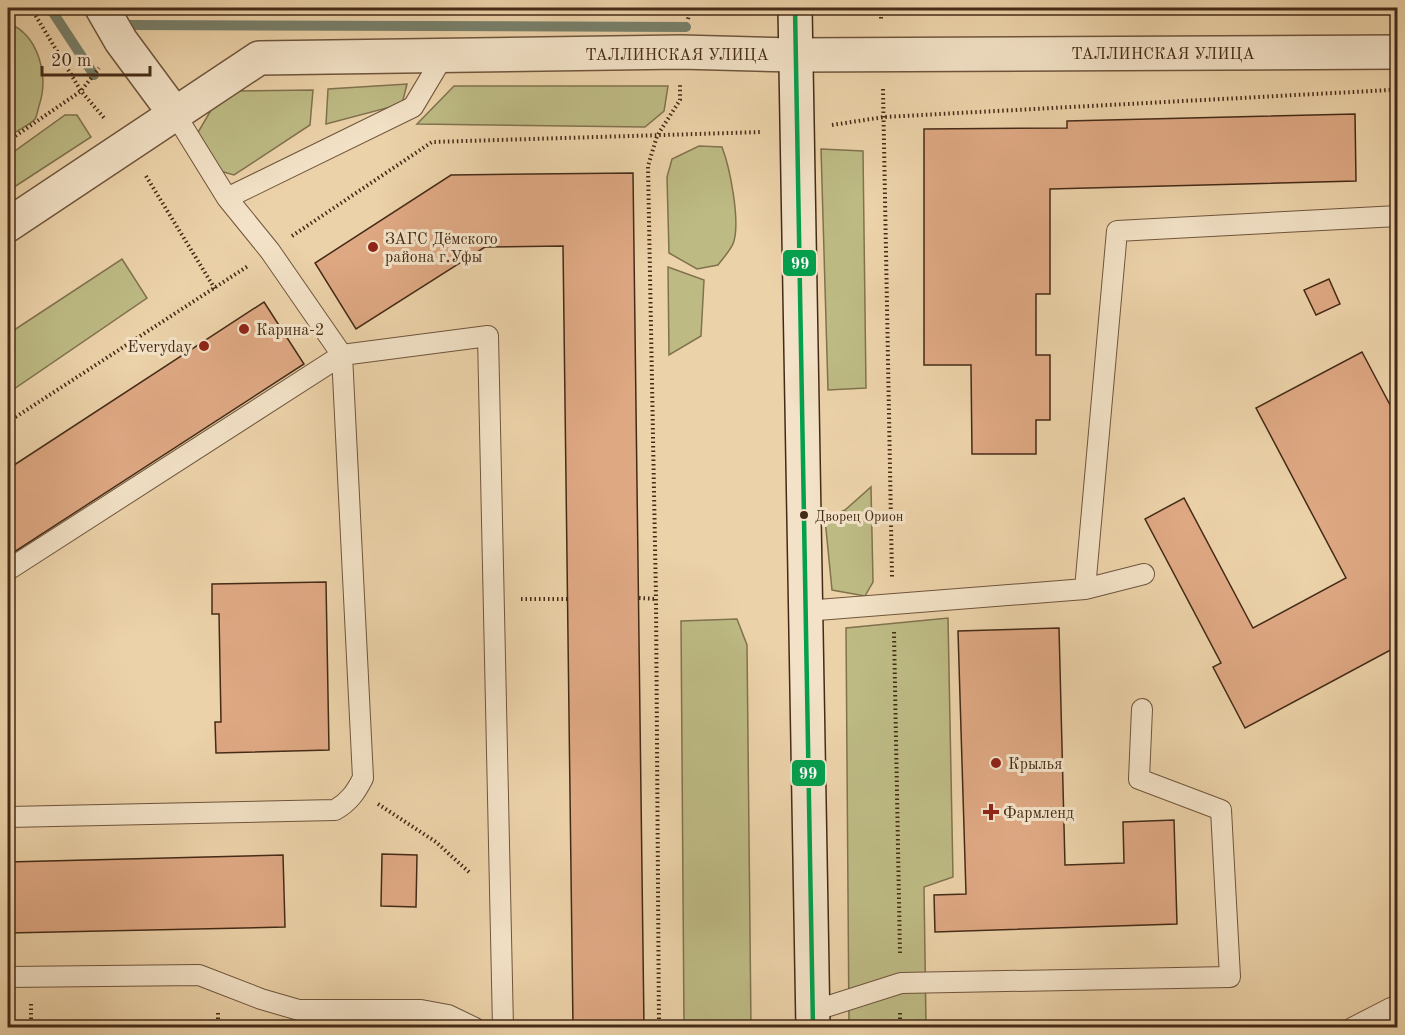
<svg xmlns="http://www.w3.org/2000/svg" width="1405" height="1035" font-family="'Old Standard TT',serif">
  <rect width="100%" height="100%" fill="#ecd2a9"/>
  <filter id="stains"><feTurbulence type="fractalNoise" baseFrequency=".00333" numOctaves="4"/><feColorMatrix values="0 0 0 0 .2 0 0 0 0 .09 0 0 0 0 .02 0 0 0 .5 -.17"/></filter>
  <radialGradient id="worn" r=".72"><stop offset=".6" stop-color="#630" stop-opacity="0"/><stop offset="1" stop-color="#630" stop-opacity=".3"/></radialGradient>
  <path fill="#bdba84" stroke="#81724e" stroke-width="1.5" d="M 8,23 C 39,35 49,76 39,106 C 38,109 37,116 35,119 C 29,126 15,131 8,137 Z
    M 407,84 L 402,104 L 326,124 L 328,89 Z
    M 454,86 L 668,86 L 664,111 L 645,127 L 417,124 Z
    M 313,90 L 310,125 L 234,175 L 213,169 L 197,134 L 214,105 L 235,91 Z
    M 65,115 L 77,115 L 91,137 L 8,191 L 8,156 Z
    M 699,146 L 722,147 C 730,168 740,219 734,241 C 732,249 723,258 718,265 L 697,269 L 669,253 L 667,177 L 672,159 Z
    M 821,149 L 863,151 L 866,388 L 828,390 Z
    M 122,259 L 147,298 L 8,393 L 8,334 Z
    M 668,267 L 704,280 L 701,336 L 669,355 Z
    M 871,487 L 873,582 L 865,596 L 832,590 L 825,519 L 845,510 Z
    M 948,618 L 953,877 L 924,887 L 926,1027 L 849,1027 L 846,628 Z
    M 737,619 L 747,645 L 751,1027 L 684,1027 L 681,621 Z"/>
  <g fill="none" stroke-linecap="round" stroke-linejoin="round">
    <path stroke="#78806b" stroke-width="10" d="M 50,8 L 94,75
      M 130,25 L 686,27"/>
  </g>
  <path fill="#dea883" stroke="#452b17" stroke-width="1.5" d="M 1355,114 L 1356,181 L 1050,189 L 1050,294 L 1036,294 L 1036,355 L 1050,355 L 1050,420 L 1036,420 L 1036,454 L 972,454 L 971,365 L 924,365 L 924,129 L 1067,128 L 1067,121 Z
    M 633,173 L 644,1028 L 573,1028 L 563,246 L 485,247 L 356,329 L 315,263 L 451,175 Z
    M 1329,279 L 1340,304 L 1316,315 L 1304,290 Z
    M 264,302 L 304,364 L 8,556 L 8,469 Z
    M 1362,352 L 1398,420 L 1398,646 L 1245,728 L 1213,667 L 1221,663 L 1145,519 L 1184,498 L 1253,628 L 1346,578 L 1256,408 Z
    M 326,582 L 329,750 L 216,753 L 215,722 L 221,722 L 219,614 L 212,614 L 212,584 Z
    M 1059,628 L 1065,865 L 1124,863 L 1123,822 L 1174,820 L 1177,924 L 935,932 L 934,895 L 966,894 L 958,631 Z
    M 382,854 L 417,855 L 416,907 L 381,906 Z
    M 283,855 L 285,927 L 8,933 L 8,862 Z"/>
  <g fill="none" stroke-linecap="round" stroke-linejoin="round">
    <g stroke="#6f553c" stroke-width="22">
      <path id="service" d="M 227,198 L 413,107 L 444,55
        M 8,570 L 342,355 L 488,336 L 503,1028
        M 1085,589 L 1117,231 L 1398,216
        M 805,611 L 1085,589 L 1144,574
        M 8,817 L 335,810 C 349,802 356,792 363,778 L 342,355 L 270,251 L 227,198 L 175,114
        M 8,977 L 199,975 L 261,999 L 299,1010 L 421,1010 L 448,1015 L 475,1028
        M 813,1011 L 901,983 L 1230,977 L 1221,810 L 1139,779 L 1142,709
        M 1352,1028 L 1391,1008 L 1398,1023"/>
    </g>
    <g stroke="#6f553c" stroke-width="36">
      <path id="minor" d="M 102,8 L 121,41 L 175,114
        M 8,225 L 259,58 L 681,52 L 795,55"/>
    </g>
    <g stroke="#6f553c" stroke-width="36">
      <path id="tertiary" d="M 795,55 L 1398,52"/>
    </g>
    <g stroke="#452b17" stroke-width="36">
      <path id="secondary" d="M 795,8 L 813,1028"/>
    </g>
    <path stroke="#452b17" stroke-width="4" stroke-dasharray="1.5 3" stroke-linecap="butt" d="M 31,8 L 81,91 L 105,119
      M 209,8 L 298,12 L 420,8
      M 881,8 L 881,19
      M 688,19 L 691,8
      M 883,89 L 892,577
      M 1393,90 L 1398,95
      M 832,125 L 884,117 L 1390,90
      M 8,141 L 81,91 L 99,68
      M 146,176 L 215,289
      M 292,236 L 432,142 L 762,132
      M 8,422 L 248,266
      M 639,598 L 656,599
      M 521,599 L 568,599
      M 894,632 L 900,955
      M 378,804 L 436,842 L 470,873
      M 31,1004 L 31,1028
      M 218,1013 L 218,1028
      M 8,1026 L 31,1025
      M 659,1028 L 656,599 L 648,166 L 657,136 L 680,100 L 680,85
      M 900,1028 L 900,1013"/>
    <use href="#service" stroke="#f3e2c7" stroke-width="20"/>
    <use href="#minor" stroke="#f3e2c7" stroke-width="33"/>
    <use href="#tertiary" stroke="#f3e2c7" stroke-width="33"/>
    <use href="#secondary" stroke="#f3e2c7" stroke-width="33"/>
    <g stroke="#f3e2c7" stroke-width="9">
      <path id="bus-1" d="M 795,8 L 813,1028"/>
    </g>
    <use href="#bus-1" stroke="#03a04e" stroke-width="4.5"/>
  </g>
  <g fill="#8f2418" stroke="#f3e2c7" stroke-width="2">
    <circle cx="373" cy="247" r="6"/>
    <circle cx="244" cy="329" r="6"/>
    <circle cx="204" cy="346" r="6"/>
    <circle cx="996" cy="763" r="6"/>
    <path d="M988 803h6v6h6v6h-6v6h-6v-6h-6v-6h6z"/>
  </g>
  <circle fill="#452b17" stroke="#f3e2c7" stroke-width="2" cx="804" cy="515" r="5"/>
  <g text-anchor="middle" stroke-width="6" stroke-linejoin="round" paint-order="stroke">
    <g font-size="14" fill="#452b17" stroke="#f3e2c7" text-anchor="start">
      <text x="815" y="521">Дворец Орион</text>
    </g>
    <g font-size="16" fill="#452b17" stroke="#f3e2c7">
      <text x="1163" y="59">ТАЛЛИНСКАЯ УЛИЦА</text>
      <text x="677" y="60">ТАЛЛИНСКАЯ УЛИЦА</text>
    </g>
    <g font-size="16" fill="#452b17" stroke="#f3e2c7" text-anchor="start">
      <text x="385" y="244">ЗАГС Дёмского<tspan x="385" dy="18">района г.Уфы</tspan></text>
      <text x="256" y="335">Карина-2</text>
      <text x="192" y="352" text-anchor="end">Everyday</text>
      <text x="1008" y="769">Крылья</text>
      <text x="1003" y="818">Фармленд</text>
    </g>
  </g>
  <g stroke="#f3e2c7" stroke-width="2">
    <rect x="782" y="249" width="35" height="28" rx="6" fill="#03a04e"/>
    <rect x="791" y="759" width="35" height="28" rx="6" fill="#03a04e"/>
  </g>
  <g font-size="16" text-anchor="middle" font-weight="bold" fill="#fff">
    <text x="800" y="269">99</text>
    <text x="808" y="779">99</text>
  </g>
  <rect width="1405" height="1035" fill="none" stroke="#ecd2a9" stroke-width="30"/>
  <rect x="9" y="9" width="1387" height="1017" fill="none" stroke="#452b17" stroke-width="3"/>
  <rect x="15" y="15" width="1375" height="1005" fill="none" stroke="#452b17" stroke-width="1.5"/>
  <path d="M42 66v9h108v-9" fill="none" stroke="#452b17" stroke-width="3"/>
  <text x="51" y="66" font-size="18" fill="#452b17" stroke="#f3e2c7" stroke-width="4.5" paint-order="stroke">20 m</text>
  <rect width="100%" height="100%" filter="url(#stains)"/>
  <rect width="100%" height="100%" fill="url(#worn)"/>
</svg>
